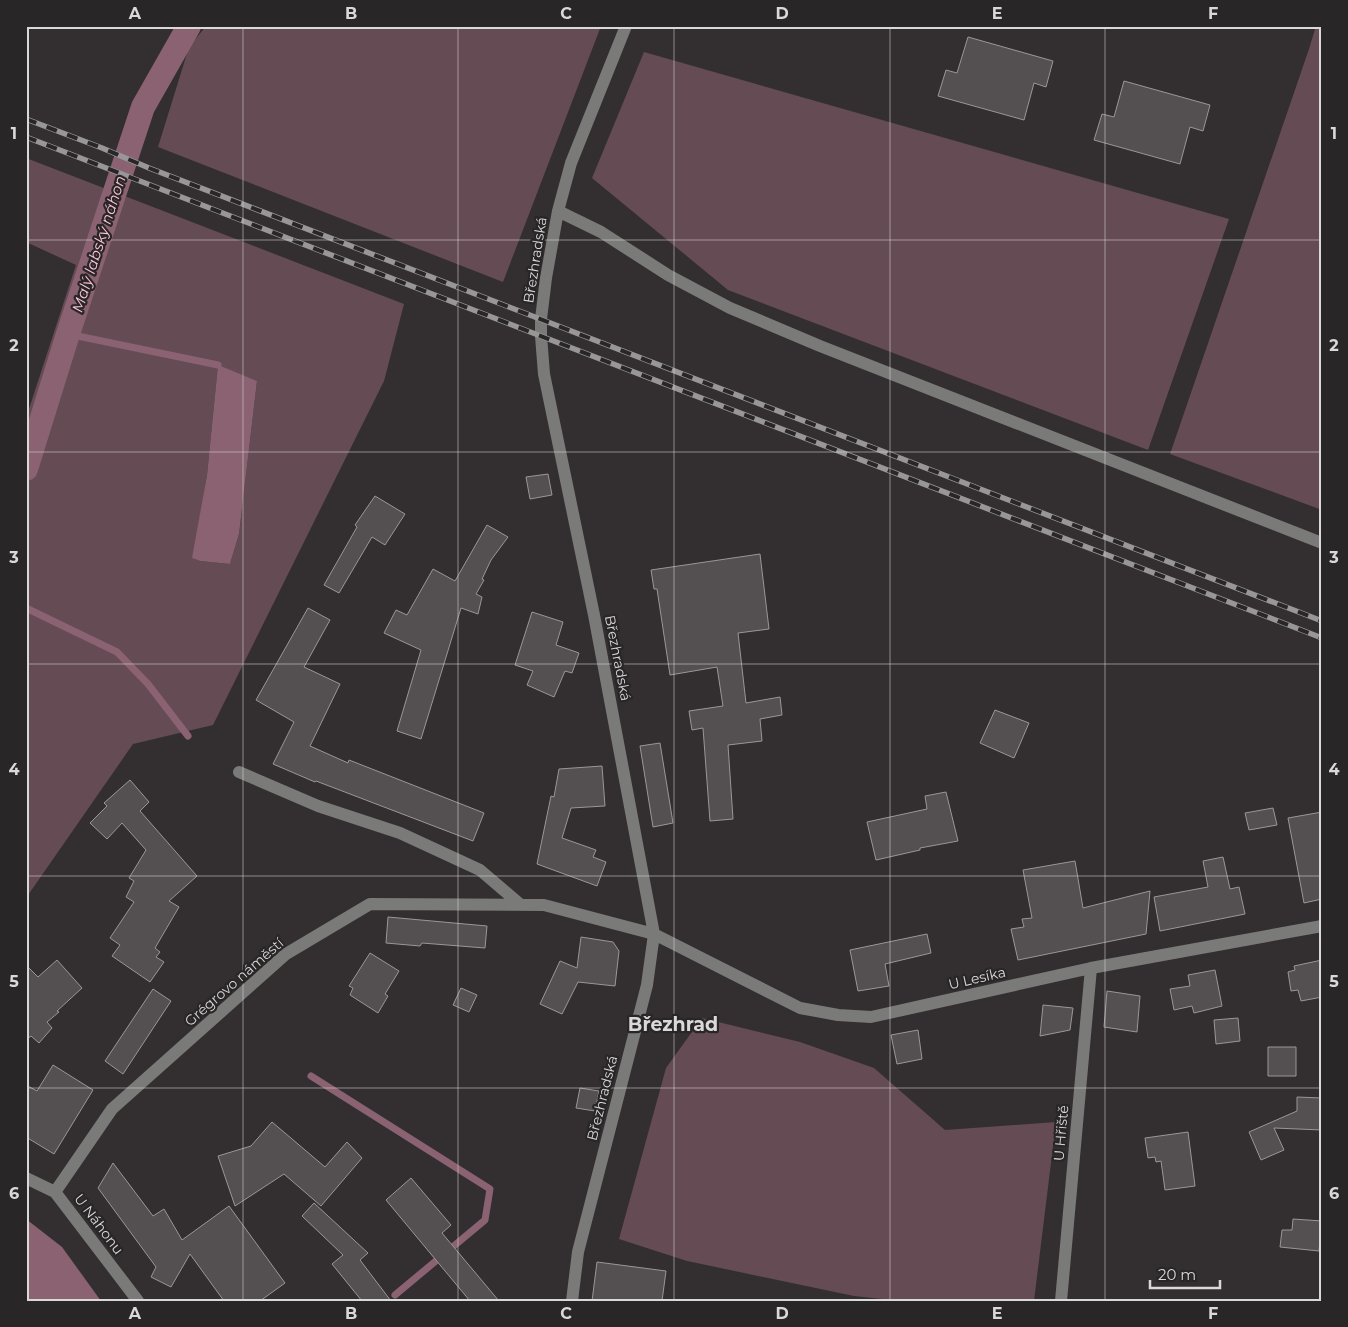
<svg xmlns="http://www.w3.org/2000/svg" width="1348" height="1327" font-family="Montserrat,sans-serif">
  <rect width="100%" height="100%" fill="#332f31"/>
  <path fill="#654b54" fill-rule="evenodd" d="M 206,26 L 601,26 L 503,282 L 158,147 L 189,47 Z
    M 1316,26 L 1322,26 L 1322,510 L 1170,454 L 1309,49 Z
    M 644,52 L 1229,219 L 1148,450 L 728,290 L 592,178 Z
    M 26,158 L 404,304 L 384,381 L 213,725 L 133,744 L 26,898 L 26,418 L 76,265 L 26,242 ZM 218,366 L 257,381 L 239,534 L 230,564 L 200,561 L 193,558 L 207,475 Z
    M 702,1018 L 800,1042 L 874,1068 L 945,1130 L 1056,1122 L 1034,1301 L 901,1301 L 854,1296 L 687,1261 L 619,1239 L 666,1068 Z"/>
  <path fill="#8b6271" d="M 218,365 L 257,381 L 239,534 L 230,564 L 200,561 L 192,558 L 207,475 Z
    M 26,1219 L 62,1247 L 101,1301 L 26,1301 Z"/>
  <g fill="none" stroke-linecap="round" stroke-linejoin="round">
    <path stroke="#8b6271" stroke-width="7" d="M 68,334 L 218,365
      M 26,608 L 117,652 L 148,684 L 188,736
      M 311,1076 L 490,1189 L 485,1220 L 395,1295"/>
    <path stroke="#8b6271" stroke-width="24" d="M 26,469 L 68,334 L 143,107 L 189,26"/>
  </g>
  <path fill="#545051" stroke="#9b9798" d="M 968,37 L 1053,61 L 1046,87 L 1034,83 L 1024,120 L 938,96 L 946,70 L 957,73 Z
    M 1124,81 L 1210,105 L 1203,131 L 1190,127 L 1180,164 L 1094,140 L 1102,114 L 1114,117 Z
    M 548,474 L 552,495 L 530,499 L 526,477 Z
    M 375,496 L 405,514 L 385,545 L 372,537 L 339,593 L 324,585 L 357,527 L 355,525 Z
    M 487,525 L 508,537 L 491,560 L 482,579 L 484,580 L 476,594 L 482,597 L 478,614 L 461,608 L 421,739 L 397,731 L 421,650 L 384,633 L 396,610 L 407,615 L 433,569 L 455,581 Z
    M 760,554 L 769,629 L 738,633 L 746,703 L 780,697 L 782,715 L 760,719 L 762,741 L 728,745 L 733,819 L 710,821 L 703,728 L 692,730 L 689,711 L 723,706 L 717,667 L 670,675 L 657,589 L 654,589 L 651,570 Z
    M 308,608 L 330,620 L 304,667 L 340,684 L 310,746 L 348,763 L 349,760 L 484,813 L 473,841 L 316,781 L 315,782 L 273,764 L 294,722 L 256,700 Z
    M 532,612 L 563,622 L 556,645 L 579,653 L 572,673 L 565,671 L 554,697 L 527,685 L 533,671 L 515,665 Z
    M 995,710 L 1029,723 L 1014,758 L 980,743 Z
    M 660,743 L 673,823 L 653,827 L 640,746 Z
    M 602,766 L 605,806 L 571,808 L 562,838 L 596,850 L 593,857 L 606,862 L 597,886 L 537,864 L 551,796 L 554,797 L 559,769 Z
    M 130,780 L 149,802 L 140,811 L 197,876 L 169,901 L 179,907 L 155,948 L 160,952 L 156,957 L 164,962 L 150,982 L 112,956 L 120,945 L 110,938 L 134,902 L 126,897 L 134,881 L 129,878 L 146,850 L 122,823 L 107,839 L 90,823 L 107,806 L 104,803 Z
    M 946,792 L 958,841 L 920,848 L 920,850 L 876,860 L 867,822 L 927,809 L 925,796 Z
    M 1273,808 L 1277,825 L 1249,830 L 1245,813 Z
    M 1322,812 L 1322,899 L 1304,903 L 1288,818 Z
    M 1223,857 L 1230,889 L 1239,887 L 1245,914 L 1160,931 L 1154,897 L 1208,887 L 1203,861 Z
    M 1075,861 L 1083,908 L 1150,891 L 1146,934 L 1018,960 L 1011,929 L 1024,927 L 1022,919 L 1032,918 L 1023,870 Z
    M 388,917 L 487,926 L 485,948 L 422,943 L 420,946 L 386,943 Z
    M 927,934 L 931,953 L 885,964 L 889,986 L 858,991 L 850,950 Z
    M 581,937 L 613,942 L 619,951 L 615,986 L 578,982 L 562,1014 L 540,1004 L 560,961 L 577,968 Z
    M 370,953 L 399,971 L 385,994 L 388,996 L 378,1013 L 350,995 L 353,988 L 349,986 Z
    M 57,960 L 82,988 L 57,1011 L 59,1012 L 47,1022 L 52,1028 L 39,1043 L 31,1036 L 26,1040 L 26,965 L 38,977 Z
    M 1322,960 L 1322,997 L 1301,1001 L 1298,990 L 1291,991 L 1288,972 L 1295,970 L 1294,966 Z
    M 1215,970 L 1222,1006 L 1194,1013 L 1192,1006 L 1174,1010 L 1170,989 L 1190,986 L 1188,975 Z
    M 461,988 L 477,995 L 469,1012 L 453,1005 Z
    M 153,989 L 171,1001 L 123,1074 L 105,1061 Z
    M 1107,991 L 1140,996 L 1137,1032 L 1104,1027 Z
    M 1043,1005 L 1073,1008 L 1070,1030 L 1040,1036 Z
    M 1238,1018 L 1240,1041 L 1216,1044 L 1214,1020 Z
    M 918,1030 L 922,1059 L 897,1064 L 891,1035 Z
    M 1268,1047 L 1296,1047 L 1296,1076 L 1268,1076 Z
    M 53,1065 L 93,1090 L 54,1154 L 26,1137 L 26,1085 L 37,1091 Z
    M 580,1088 L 599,1091 L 595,1111 L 576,1108 Z
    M 1297,1097 L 1322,1098 L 1322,1130 L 1274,1128 L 1284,1150 L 1261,1160 L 1249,1132 L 1297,1111 Z
    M 272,1122 L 325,1167 L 347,1142 L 362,1158 L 321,1206 L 284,1174 L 235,1206 L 218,1156 L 251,1146 Z
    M 1188,1132 L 1195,1186 L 1165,1190 L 1161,1161 L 1156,1162 L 1155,1157 L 1148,1158 L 1145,1138 Z
    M 113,1163 L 153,1216 L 164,1209 L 182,1240 L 229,1206 L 285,1283 L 260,1301 L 224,1301 L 190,1254 L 171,1287 L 151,1277 L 156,1267 L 98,1188 Z
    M 411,1178 L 451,1225 L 442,1233 L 499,1301 L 470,1301 L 386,1200 Z
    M 314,1203 L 368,1253 L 360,1260 L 391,1301 L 362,1301 L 332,1264 L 343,1255 L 302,1216 Z
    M 1293,1219 L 1322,1221 L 1319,1251 L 1280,1247 L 1282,1230 L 1292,1230 Z
    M 597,1262 L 666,1271 L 662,1301 L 592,1301 Z"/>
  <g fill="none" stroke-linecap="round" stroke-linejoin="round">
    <path stroke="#7a7b79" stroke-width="12" d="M 558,211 L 601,232 L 668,275 L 730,308 L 820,346 L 1322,543
      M 239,772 L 318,806 L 400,833 L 480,870 L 521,905
      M 26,1178 L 55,1192 L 138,1301
      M 55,1192 L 112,1109 L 286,954 L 370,904 L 544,905 L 654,934 L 800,1008 L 838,1015 L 871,1017 L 1091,968 L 1322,926
      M 572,1301 L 578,1252 L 647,985 L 654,934 L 594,615 L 544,374 L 541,336 L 541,319 L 546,278 L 558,211 L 571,163 L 626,26
      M 1061,1301 L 1091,968"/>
    <g stroke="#989697" stroke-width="5.5">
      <path id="rail" d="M 26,119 L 102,148 L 149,168 L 1322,621
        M 26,137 L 1322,638"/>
    </g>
    <use href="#rail" stroke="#292627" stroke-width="4" stroke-dasharray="11" stroke-linecap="butt"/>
  </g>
  <path fill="none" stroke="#dad8d9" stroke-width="1" stroke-opacity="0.55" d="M 243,26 L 243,1301M 458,26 L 458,1301M 674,26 L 674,1301M 890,26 L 890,1301M 1105,26 L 1105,1301M 26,240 L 1322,240M 26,452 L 1322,452M 26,664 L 1322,664M 26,876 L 1322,876M 26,1088 L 1322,1088"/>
  <g text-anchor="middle" stroke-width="4.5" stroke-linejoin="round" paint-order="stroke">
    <g font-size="14" fill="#dad8d9" stroke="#292627">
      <text transform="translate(535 260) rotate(-81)" y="5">Březhradská</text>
      <text transform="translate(618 658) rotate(79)" y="5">Březhradská</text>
      <text transform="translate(977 978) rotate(-13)" y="5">U Lesíka</text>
      <text transform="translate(234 982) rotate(-41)" y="5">Grégrovo náměstí</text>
      <text transform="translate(602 1098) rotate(-76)" y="5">Březhradská</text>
      <text transform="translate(1061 1133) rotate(-85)" y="5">U Hřiště</text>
      <text transform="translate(99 1224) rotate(53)" y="5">U Náhonu</text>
    </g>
    <g font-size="15" font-style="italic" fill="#fec4d9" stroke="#292627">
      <text transform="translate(99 244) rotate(-72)" y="5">Malý labský náhon</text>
    </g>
    <g font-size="19" font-weight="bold" fill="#dad8d9" stroke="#292627">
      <text x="673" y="1031">Březhrad</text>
    </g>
  </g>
  <rect width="1348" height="1327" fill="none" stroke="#292627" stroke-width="55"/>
  <path d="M1150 1280v8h70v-8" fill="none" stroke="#dad8d9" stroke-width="2.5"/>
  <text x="1158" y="1280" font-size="15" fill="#dad8d9" stroke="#292627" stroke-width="4" paint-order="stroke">20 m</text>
  <rect x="28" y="28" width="1292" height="1272" fill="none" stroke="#dad8d9" stroke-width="2"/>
  <g font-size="16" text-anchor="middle" font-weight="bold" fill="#dad8d9">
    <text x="135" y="19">A</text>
    <text x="351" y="19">B</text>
    <text x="566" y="19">C</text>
    <text x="782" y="19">D</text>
    <text x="997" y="19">E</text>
    <text x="1213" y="19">F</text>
    <text x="14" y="139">1</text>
    <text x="1334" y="139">1</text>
    <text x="14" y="351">2</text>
    <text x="1334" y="351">2</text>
    <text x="14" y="563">3</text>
    <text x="1334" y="563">3</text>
    <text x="14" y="775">4</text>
    <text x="1334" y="775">4</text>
    <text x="14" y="987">5</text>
    <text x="1334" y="987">5</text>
    <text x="14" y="1199">6</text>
    <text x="1334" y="1199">6</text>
    <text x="135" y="1319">A</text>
    <text x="351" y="1319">B</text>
    <text x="566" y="1319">C</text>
    <text x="782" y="1319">D</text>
    <text x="997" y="1319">E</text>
    <text x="1213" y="1319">F</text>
  </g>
</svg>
